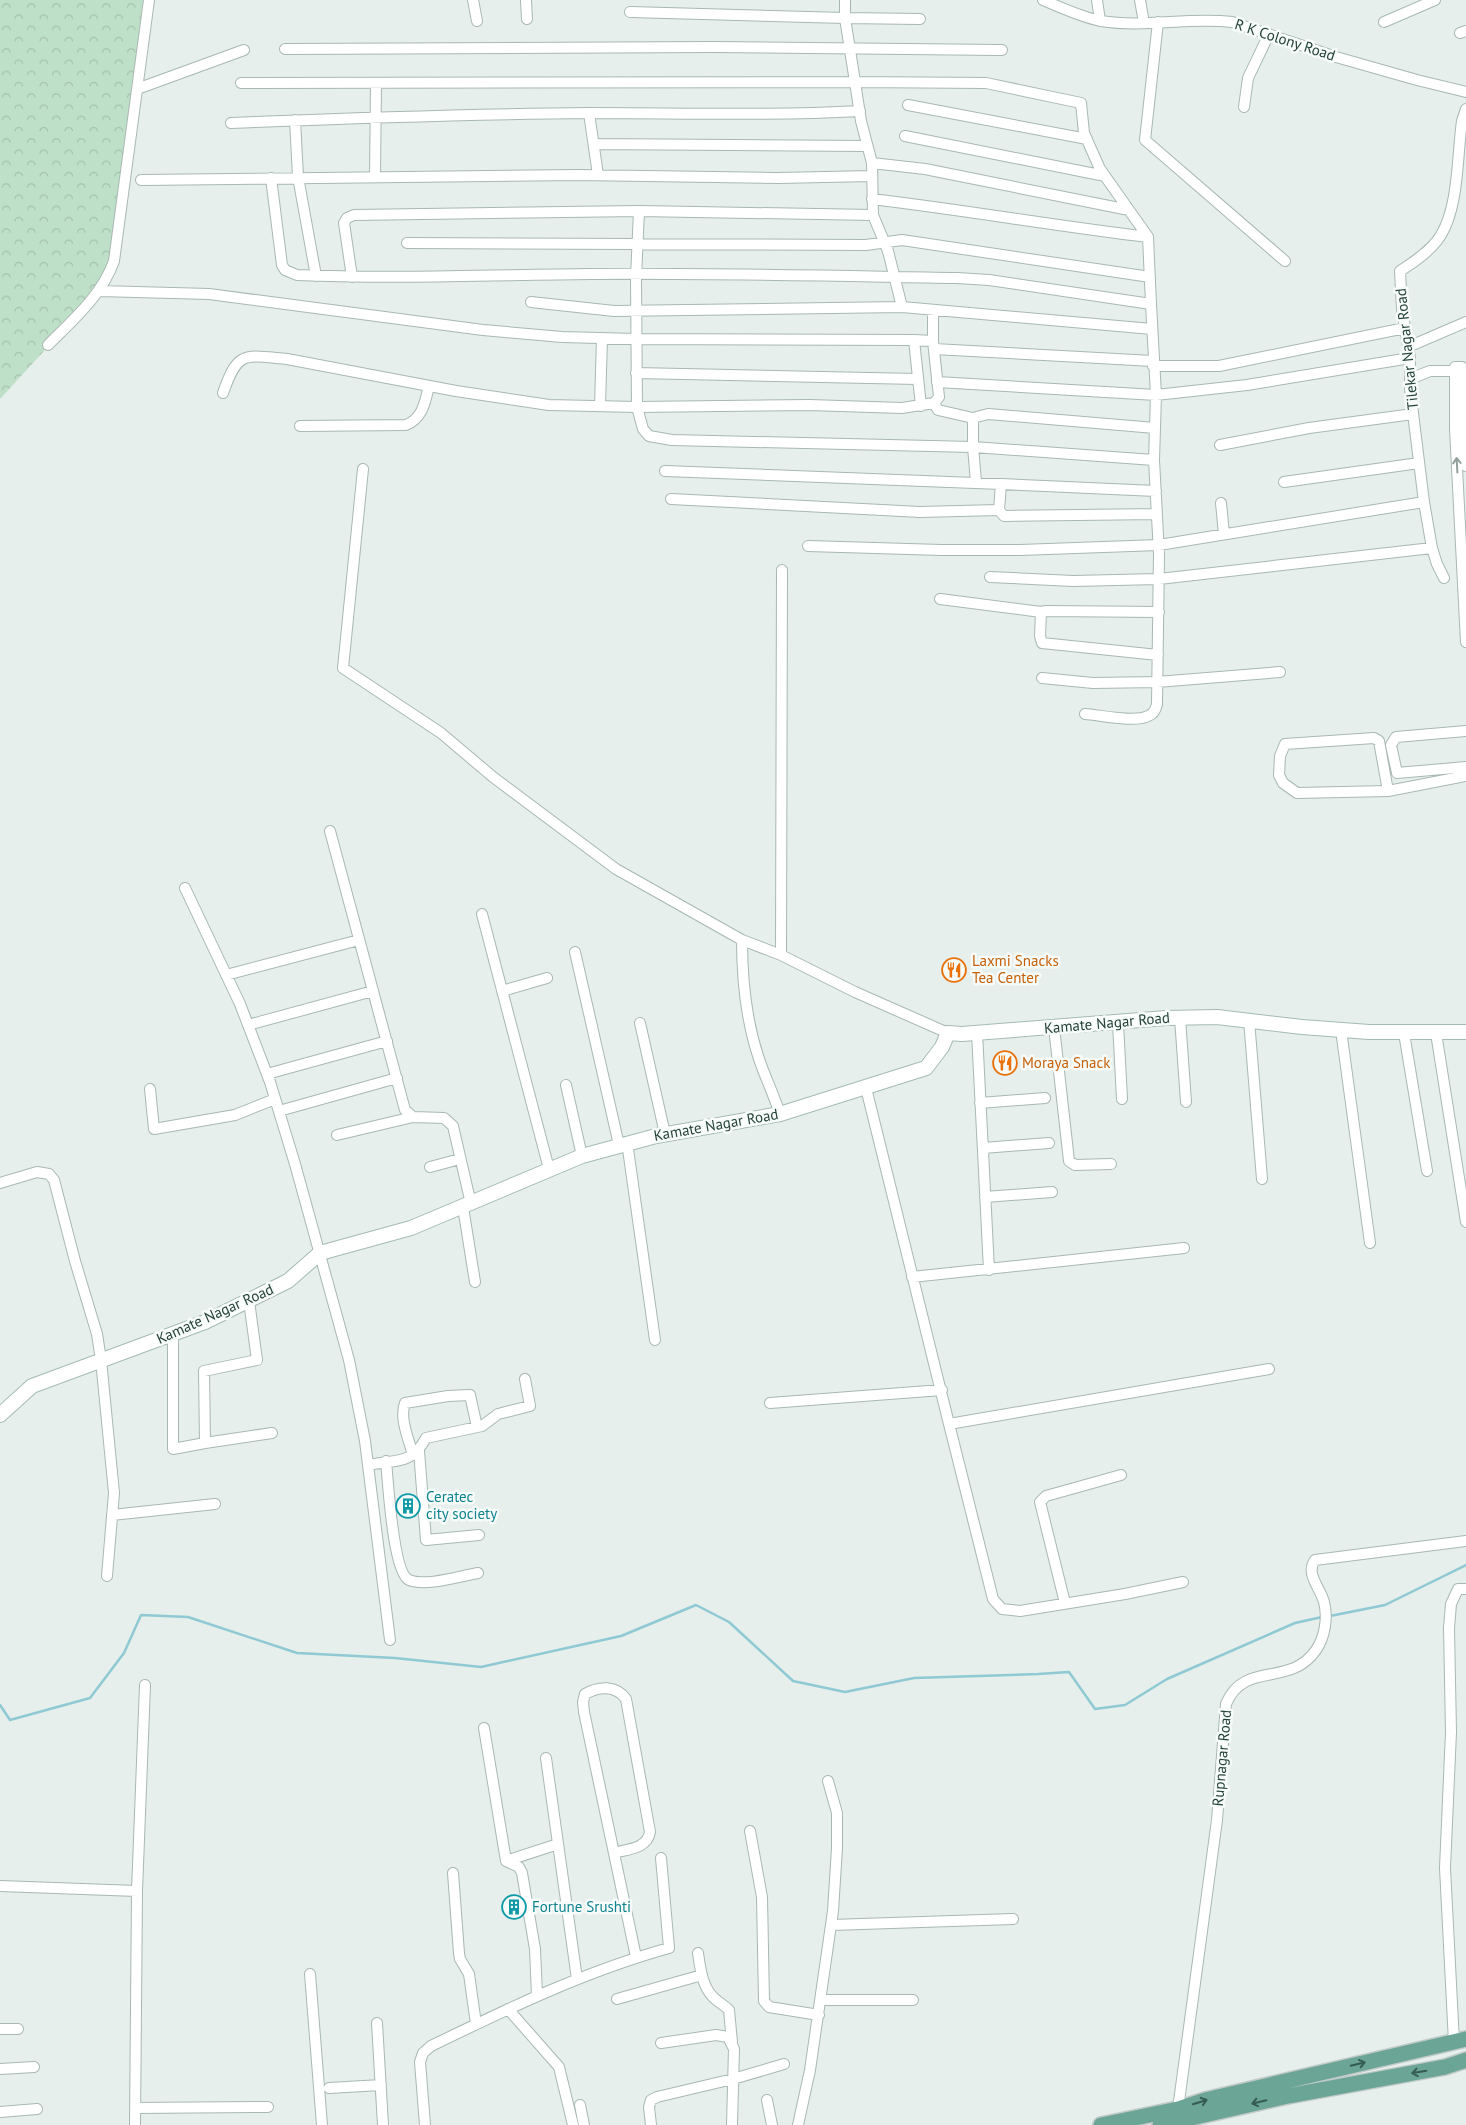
<svg xmlns="http://www.w3.org/2000/svg" width="1466" height="2125" font-family="'PT Sans',sans-serif">
  <defs>
    <pattern id="park-crowns" width="20" height="18" patternUnits="userSpaceOnUse" patternTransform="scale(1.25)"><rect width="20" height="18" fill="#bfe0c8"/><path d="M2 6a3 3 0 1 1 6 0M12 15a3 3 0 1 1 6 0" fill="none" stroke="#a4c1ad"/></pattern>
  </defs>
  <rect width="100%" height="100%" fill="#e6efeb"/>
  <path fill="url(#park-crowns)" d="M 0,0 L 143,0 L 109,280 L 0,399 Z"/>
  <g fill="none" stroke-linecap="round" stroke-linejoin="round">
    <path stroke="#8ec9d4" stroke-width="2.5" d="M 1330,1616 L 1385,1605 L 1466,1565
      M 0,1705 L 10,1720 L 90,1698 L 124,1653 L 141,1615 L 188,1617 L 297,1653 L 395,1658 L 481,1667 L 621,1636 L 696,1605 L 729,1622 L 793,1681 L 845,1692 L 914,1678 L 1038,1674 L 1069,1672 L 1095,1709 L 1125,1705 L 1167,1679 L 1295,1623 L 1322,1617"/>
    <g stroke="#a8b8b2" stroke-width="12">
      <path id="street" d="M 473,0 L 477,21
        M 526,0 L 527,19
        M 845,0 L 845,18 L 920,19
        M 1043,0 C 1059,7 1084,18 1101,21 C 1144,28 1188,17 1232,22 L 1336,57 L 1417,80 L 1466,92
        M 1097,0 L 1100,21
        M 1140,0 L 1144,23
        M 630,12 L 845,18 L 855,82 L 986,83 L 1081,103 L 1084,133 L 1100,169 L 1148,237 L 1151,304
        M 1158,22 L 1145,140 L 1285,261
        M 1384,22 L 1435,0
        M 1460,33 L 1466,31
        M 285,49 L 715,47 L 1002,50
        M 241,83 L 855,82 L 861,121 L 872,163 L 873,215 L 888,251 L 902,307 L 1152,329
        M 137,89 L 244,50
        M 908,105 L 1087,139
        M 1244,107 L 1248,78 L 1269,34
        M 589,113 L 598,175
        M 295,120 L 298,177 L 316,276
        M 231,123 C 351,118 471,114 591,113 C 681,113 771,116 860,111
        M 905,136 L 1105,176
        M 594,144 L 867,146
        M 872,163 L 925,169 L 1129,210
        M 375,176 L 376,83
        M 271,178 L 282,265 L 285,270 L 297,275 C 395,279 493,275 591,274 C 713,273 835,276 957,278 L 989,280 L 1151,304 L 1156,395 L 1154,460 L 1159,554 L 1157,704 C 1156,709 1154,714 1148,716 C 1135,723 1100,715 1085,714
        M 141,180 L 578,175 L 777,178 L 872,176
        M 872,199 C 964,210 1056,226 1148,237
        M 873,215 L 639,211 L 636,278 L 637,407 L 643,429 L 649,436 L 672,440 L 973,447 L 976,482
        M 407,243 L 866,245 L 902,240 L 1150,277
        M 352,277 L 344,223 L 347,218 L 354,215 L 639,211
        M 99,291 L 209,294 L 483,330 L 562,337 L 636,339 L 914,340
        M 531,302 L 614,311 L 902,307
        M 48,345 C 74,319 102,295 114,261 L 149,0
        M 1408,347 L 1466,322
        M 934,349 L 1153,361
        M 1153,366 L 1219,366 L 1405,328
        M 636,373 L 918,379
        M 1410,379 L 1430,371 L 1455,371
        M 937,382 L 1156,395 L 1247,385 L 1410,358
        M 223,393 C 238,350 244,355 287,359 L 456,391 L 549,405 L 637,407 L 809,405 L 902,408 L 934,403 L 939,397 L 933,341 L 933,310
        M 934,403 L 938,410 L 973,418
        M 600,406 L 602,338
        M 921,406 L 914,340 L 933,341
        M 300,426 L 406,425 C 423,418 425,402 429,386
        M 1220,445 L 1309,428 L 1413,414
        M 1154,460 L 973,447 L 973,418 L 988,414 L 1155,428
        M 1466,466 L 1463,370 L 1462,367 L 1455,367 L 1455,429 L 1466,642
        M 363,469 L 343,668 L 441,733 L 493,777 L 616,869 L 742,940 L 781,955 L 855,992 L 948,1033
        M 665,471 L 1001,484
        M 1284,482 L 1419,463
        M 671,499 L 920,512 L 999,510 L 1001,484 L 1156,491
        M 1221,503 L 1224,534
        M 999,510 L 1004,516 L 1157,514
        M 808,546 L 941,550 L 1020,550 L 1159,545 L 1424,502
        M 990,577 L 1073,581 L 1159,579 L 1432,548
        M 1444,578 L 1437,564 L 1432,548 L 1424,502 L 1410,389 L 1410,358 L 1402,309 L 1400,271 C 1414,262 1432,250 1441,235 C 1459,205 1457,156 1462,121 L 1466,109
        M 940,599 L 1041,612
        M 1158,655 L 1042,643 L 1040,636 L 1041,612 L 1046,611 L 1159,612
        M 1042,678 L 1093,683 L 1157,682 L 1280,672
        M 1466,731 L 1396,737 L 1391,745 L 1397,773 L 1466,767
        M 1388,791 L 1379,741 L 1374,738 L 1285,744 L 1280,756 L 1279,775 L 1283,783 L 1297,793 L 1388,791 L 1466,776
        M 330,831 L 405,1110 L 413,1117 L 444,1118 L 453,1126 L 471,1204
        M 185,888 L 240,1004 L 270,1082 L 295,1164 L 349,1360 L 365,1441 L 390,1640
        M 482,914 L 549,1169
        M 742,940 C 742,985 747,1029 763,1070 C 769,1085 775,1099 780,1114
        M 575,952 L 619,1145
        M 781,955 L 782,570
        M 226,975 L 359,940
        M 502,991 L 547,978
        M 1180,1018 L 1186,1102
        M 1249,1020 L 1262,1179
        M 640,1023 L 665,1134
        M 1118,1023 L 1122,1099
        M 248,1025 L 373,991
        M 1054,1027 L 1069,1161 L 1075,1165 L 1111,1164
        M 1341,1030 L 1370,1243
        M 977,1033 L 989,1270
        M 1404,1033 L 1427,1171
        M 1436,1033 L 1466,1222
        M 267,1074 L 387,1041
        M 566,1085 L 582,1156
        M 866,1088 L 949,1424 L 1269,1369
        M 150,1089 L 154,1129 L 235,1115 L 275,1099
        M 980,1103 L 1045,1098
        M 279,1111 L 397,1078
        M 337,1135 L 413,1117
        M 627,1142 L 655,1340
        M 983,1148 L 1049,1143
        M 430,1167 L 460,1159
        M 0,1183 L 37,1172 L 49,1174 L 54,1180 L 75,1261 L 97,1334 L 101,1360 L 114,1493 L 107,1576
        M 985,1197 L 1052,1192
        M 463,1207 L 475,1282
        M 912,1277 L 1184,1248
        M 249,1301 L 257,1360 L 204,1371 L 205,1443 L 272,1433
        M 173,1333 L 173,1449 L 205,1443
        M 770,1403 L 942,1390
        M 949,1424 L 993,1599 L 1002,1609 L 1020,1611 L 1125,1594 L 1183,1582
        M 419,1451 L 426,1540 L 479,1535
        M 413,1455 C 409,1440 399,1418 405,1403 L 448,1396 L 470,1395 L 477,1427
        M 386,1461 C 388,1481 393,1573 409,1580 C 426,1587 460,1576 478,1573
        M 368,1465 C 395,1459 411,1466 426,1438 L 482,1426 L 498,1414 L 530,1406 L 525,1379
        M 112,1515 L 215,1504
        M 1065,1603 L 1040,1502 L 1046,1496 L 1121,1475
        M 484,1728 L 506,1861 L 519,1867 L 522,1873 L 535,1949 L 537,1995
        M 546,1758 L 577,1979
        M 750,1831 L 762,1897 L 764,2001 L 769,2007 L 819,2015
        M 614,1853 C 628,1849 647,1849 650,1832 L 626,1699 C 616,1685 599,1686 585,1694 L 583,1702 L 584,1712 L 636,1957
        M 506,1861 L 558,1844
        M 453,1873 L 459,1953 L 460,1959 L 469,1974 L 476,2024
        M 0,1886 L 137,1891
        M 831,1925 L 1013,1919
        M 698,1953 C 700,1967 702,1986 713,1997 C 718,2002 724,2005 729,2010 L 732,2042
        M 310,1974 L 322,2125
        M 617,1999 L 702,1975
        M 821,2000 L 913,2000
        M 508,2009 L 559,2067 L 573,2125
        M 377,2023 L 383,2125
        M 0,2029 L 18,2029
        M 1454,2042 L 1445,1868 L 1451,1732 L 1449,1628 L 1451,1604 L 1458,1589 L 1466,1589
        M 661,2043 L 716,2035 L 728,2037 L 734,2049 L 732,2125
        M 0,2069 L 34,2067
        M 329,2088 L 381,2085
        M 767,2100 L 772,2125
        M 580,2105 L 584,2125
        M 135,2108 L 268,2107
        M 1178,2109 L 1217,1820 L 1226,1704 C 1244,1660 1290,1688 1316,1650 C 1325,1637 1328,1617 1324,1602 C 1320,1587 1305,1574 1315,1560 L 1466,1541
        M 0,2112 L 37,2109
        M 135,2125 L 137,1891 L 145,1685
        M 425,2125 L 420,2062 L 423,2053 L 431,2046 C 509,2008 586,1971 669,1948 L 661,1858
        M 651,2125 L 649,2107 L 651,2100 L 657,2097 L 733,2079 L 784,2064
        M 798,2125 L 810,2070 L 833,1911 L 837,1848 L 837,1813 L 828,1781"/>
    </g>
    <g stroke="#a4bbb3" stroke-width="16">
      <path id="secondary" d="M 0,1415 L 32,1386 L 205,1322 L 288,1281 L 320,1253 L 411,1228 L 582,1156 L 656,1136 L 780,1114 L 926,1068 L 942,1047 L 948,1033 L 962,1034 L 1166,1018 L 1217,1017 L 1302,1027 L 1369,1032 L 1466,1032"/>
    </g>
    <g stroke="#c2cac8" stroke-width="18">
      <path id="primary" d="M 1101,2125 L 1178,2109 L 1205,2100 L 1466,2039
        M 1160,2125 L 1288,2096 L 1445,2067 L 1466,2060"/>
    </g>
    <use href="#street" stroke="#fff" stroke-width="10"/>
    <use href="#secondary" stroke="#fff" stroke-width="14"/>
    <use href="#primary" stroke="#6aa596" stroke-width="15"/>
  </g>
  <defs><path id="oneway-shaft" d="M-6 0H5M1.5-3L5.5 0L1.5 3" fill="none" stroke-width="1.6" stroke-linecap="round" stroke-linejoin="round" transform="scale(1.25)"/></defs>
  <use stroke="#92a09c" href="#oneway-shaft" transform="translate(1457 465) rotate(-93)"/>
  <g stroke="#365b51">
    <use href="#oneway-shaft" transform="translate(1358 2064) rotate(-13)"/>
    <use href="#oneway-shaft" transform="translate(1419 2072) rotate(170)"/>
    <use href="#oneway-shaft" transform="translate(1200 2102) rotate(-17)"/>
    <use href="#oneway-shaft" transform="translate(1259 2102) rotate(167)"/>
  </g>
  <defs>
    <g id="restaurant-ring" transform="scale(1.25)"><circle r="9.5" fill="#f7fbf9" stroke="#e8710a" stroke-width="1.5"/><path d="M-5-6h1v4h1v-4h1v4h1v-4h1v5L-1.5 .5V6h-2V.5L-5-1ZM5-6V6H3V1.5H1.5Q1.5-4 5-6Z" fill="#e8710a"/></g>
    <g id="building-ring" transform="scale(1.25)"><circle r="9.5" fill="#f7fbf9" stroke="#0f9aa8" stroke-width="1.5"/><path d="M-4-6H4V6H1V3H-1V6H-4ZM-2.5-4.3h1.7v1.8h-1.7ZM.8-4.3h1.7v1.8H.8ZM-2.5-1h1.7V.8h-1.7ZM.8-1h1.7V.8H.8Z" fill="#0f9aa8"/></g>
  </defs>
  <g fill-rule="evenodd">
    <use href="#restaurant-ring" x="954" y="970"/>
    <use href="#restaurant-ring" x="1005" y="1063"/>
    <use href="#building-ring" x="408" y="1506"/>
    <use href="#building-ring" x="514" y="1907"/>
  </g>
  <g text-anchor="middle" stroke-width="5" stroke-linejoin="round" paint-order="stroke">
    <g font-size="15" fill="#24423a" stroke="#f7fbf9">
      <text transform="translate(1285 40) rotate(18)" y="5">R K Colony Road</text>
      <text transform="translate(1407 349) rotate(-96)" y="5">Tilekar Nagar Road</text>
      <text transform="translate(1107 1023) rotate(-5)" y="5">Kamate Nagar Road</text>
      <text transform="translate(716 1125) rotate(-10)" y="5">Kamate Nagar Road</text>
      <text transform="translate(215 1314) rotate(-24)" y="5">Kamate Nagar Road</text>
      <text transform="translate(1222 1758) rotate(-85)" y="5">Rupnagar Road</text>
    </g>
    <g font-size="15" fill="#c56008" stroke="#f7fbf9" text-anchor="start">
      <text x="972" y="966">Laxmi Snacks<tspan x="972" dy="17">Tea Center</tspan></text>
      <text x="1022" y="1068">Moraya Snack</text>
    </g>
    <g font-size="15" fill="#0d838f" stroke="#f7fbf9" text-anchor="start">
      <text x="426" y="1502">Ceratec<tspan x="426" dy="17">city society</tspan></text>
      <text x="532" y="1912">Fortune Srushti</text>
    </g>
  </g>
</svg>
